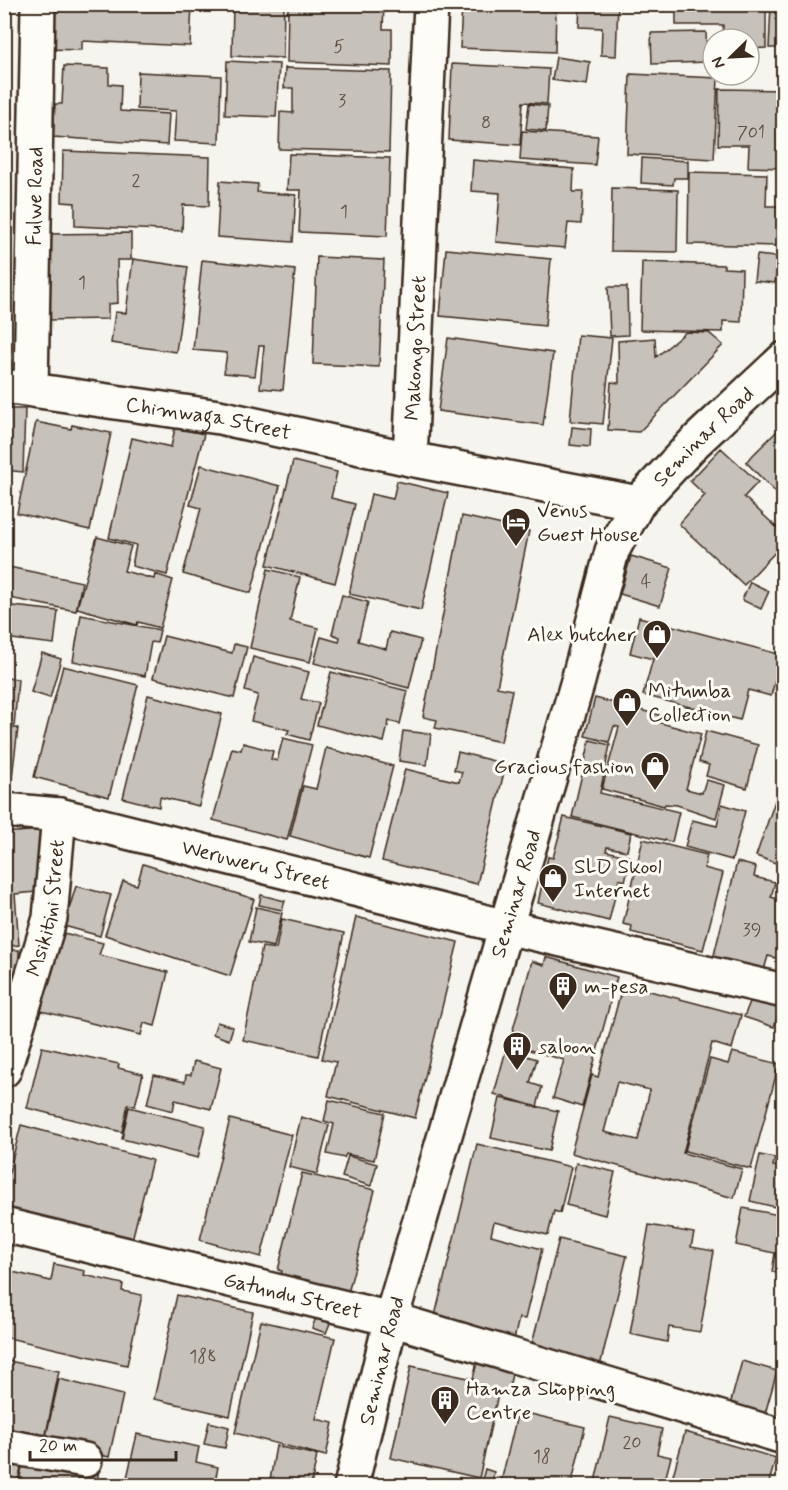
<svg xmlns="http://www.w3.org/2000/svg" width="788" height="1490" font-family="Mynerve,sans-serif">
  <rect width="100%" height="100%" fill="#f5f4ee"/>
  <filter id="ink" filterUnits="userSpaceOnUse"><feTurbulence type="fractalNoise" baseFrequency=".0167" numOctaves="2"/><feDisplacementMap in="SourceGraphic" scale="12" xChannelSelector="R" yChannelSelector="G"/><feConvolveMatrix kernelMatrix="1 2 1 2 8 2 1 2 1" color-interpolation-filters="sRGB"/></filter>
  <g filter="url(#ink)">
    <path fill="#c7c1bb" stroke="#3b2a1e" stroke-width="1.5" fill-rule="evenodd" d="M 48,4 L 192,4 L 190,46 L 82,41 L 82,50 L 46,49 Z
      M 233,4 L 284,4 L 283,58 L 232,56 Z
      M 288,4 L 384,4 L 383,29 L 392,29 L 392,66 L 287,62 Z
      M 462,4 L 556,4 L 555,52 L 460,48 Z
      M 580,4 L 618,4 L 616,56 L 601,55 L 602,28 L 579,27 Z
      M 676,4 L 766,4 L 766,48 L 749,49 L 749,39 L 723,39 L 723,25 L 676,25 Z
      M 771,4 L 784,4 L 784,48 L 769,48 Z
      M 706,32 L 707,62 L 652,64 L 651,33 Z
      M 556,57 L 590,62 L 587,85 L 552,80 Z
      M 227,61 L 279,64 L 276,117 L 225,115 Z
      M 452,64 L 549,69 L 547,104 L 523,102 L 520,145 L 449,140 Z
      M 64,66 L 109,68 L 109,84 L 121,85 L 120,111 L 169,114 L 167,145 L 53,137 L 55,104 L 62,104 Z
      M 285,68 L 391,71 L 389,152 L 279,149 L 280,112 L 293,113 L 293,88 L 284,88 Z
      M 138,72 L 221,76 L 219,143 L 174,141 L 176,111 L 137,109 Z
      M 630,74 L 718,78 L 714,159 L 627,154 Z
      M 719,89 L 783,90 L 784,168 L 748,167 L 749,145 L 718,145 Z
      M 529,104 L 548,106 L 546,131 L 526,129 Z
      M 522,131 L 598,136 L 595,165 L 520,160 Z
      M 63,151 L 210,157 L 209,206 L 183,205 L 182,231 L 75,226 L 75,203 L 62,202 Z
      M 289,154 L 390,158 L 387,236 L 299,232 L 301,190 L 287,190 Z
      M 642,158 L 688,161 L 688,178 L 674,178 L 673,185 L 641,183 Z
      M 473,160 L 574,169 L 573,192 L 583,192 L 581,224 L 568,223 L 565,248 L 496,242 L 500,193 L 471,191 Z
      M 689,172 L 767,174 L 766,206 L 778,206 L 778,175 L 784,175 L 784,246 L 688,244 Z
      M 220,181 L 258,184 L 257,192 L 296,195 L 293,242 L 217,237 Z
      M 612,188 L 678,190 L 677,252 L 611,251 Z
      M 131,233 L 131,260 L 117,260 L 118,303 L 108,304 L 108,319 L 47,320 L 46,234 Z
      M 446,249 L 551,259 L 545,326 L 440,316 Z
      M 757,255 L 784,258 L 784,273 L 777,272 L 775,283 L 754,281 Z
      M 317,257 L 384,260 L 379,367 L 313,364 Z
      M 133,259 L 188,267 L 176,352 L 111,343 L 115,312 L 126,313 Z
      M 202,260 L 295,270 L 283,390 L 260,388 L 264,346 L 259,346 L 255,376 L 224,373 L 227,353 L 193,350 Z
      M 642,262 L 724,265 L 724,268 L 742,269 L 741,322 L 723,321 L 723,332 L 640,330 Z
      M 608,287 L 627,287 L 628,335 L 610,336 Z
      M 686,332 L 709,333 L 723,345 L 639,432 L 608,430 L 611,382 L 619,383 L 618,341 L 655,338 L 656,357 Z
      M 578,335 L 612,338 L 603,424 L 570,421 Z
      M 448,338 L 553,353 L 543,425 L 438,411 Z
      M 4,409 L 25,409 L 23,472 L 4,470 Z
      M 36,422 L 71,429 L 72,425 L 111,433 L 90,530 L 17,513 Z
      M 784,424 L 784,501 L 746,462 Z
      M 572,427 L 591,429 L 590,447 L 570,445 Z
      M 175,428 L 204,434 L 167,575 L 132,566 L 136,545 L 109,538 L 132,438 L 171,447 Z
      M 721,448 L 758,482 L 744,497 L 784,534 L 784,543 L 744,585 L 679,524 L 705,495 L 690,481 Z
      M 293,461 L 337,472 L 331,498 L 355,504 L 335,583 L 267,565 Z
      M 201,465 L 280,486 L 251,593 L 183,574 L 201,508 L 190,505 Z
      M 397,481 L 448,493 L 421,610 L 349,594 L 371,494 L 393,499 Z
      M 462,516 L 529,531 L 497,687 L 512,690 L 501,742 L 435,728 L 437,720 L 423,717 Z
      M 97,537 L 131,546 L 124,571 L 154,579 L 155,574 L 173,580 L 160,628 L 138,622 L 137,625 L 77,608 Z
      M 631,556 L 672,568 L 660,606 L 620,594 Z
      M 4,566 L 82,582 L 76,611 L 4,597 Z
      M 268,569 L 300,577 L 290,621 L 318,628 L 310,662 L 250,648 Z
      M 750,582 L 769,591 L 761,609 L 742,600 Z
      M 342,595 L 368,602 L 358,641 L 386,649 L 390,632 L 421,640 L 409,688 L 314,663 L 321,637 L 339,642 L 340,637 L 332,634 Z
      M 4,605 L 58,611 L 54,644 L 4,638 Z
      M 81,615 L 160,630 L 157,643 L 151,642 L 145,676 L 73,661 Z
      M 639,617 L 782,655 L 771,696 L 748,690 L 740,720 L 643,695 L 653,659 L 630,653 Z
      M 164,636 L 232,653 L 234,644 L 247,647 L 234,698 L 153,678 Z
      M 42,653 L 61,659 L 50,698 L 31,692 Z
      M 253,657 L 309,672 L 301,699 L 319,703 L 309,740 L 287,734 L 289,730 L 251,721 L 258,695 L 245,691 Z
      M 63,666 L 138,685 L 109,797 L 34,777 Z
      M 331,672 L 408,691 L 400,724 L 389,721 L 384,742 L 317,725 Z
      M 4,678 L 18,679 L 14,728 L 18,728 L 11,786 L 4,785 Z
      M 148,695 L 222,714 L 199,806 L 160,797 L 159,807 L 123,798 Z
      M 595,698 L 659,715 L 657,722 L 701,734 L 686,789 L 702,793 L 706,780 L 725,785 L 716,818 L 677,805 L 665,804 L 664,806 L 602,789 L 619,727 L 614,726 L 609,742 L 585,736 Z
      M 403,731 L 431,734 L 427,765 L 399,761 Z
      M 706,731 L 758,745 L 747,788 L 706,776 L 709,765 L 699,762 Z
      M 283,738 L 312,745 L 287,840 L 213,820 L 232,748 L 241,750 L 243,743 L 273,751 L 271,759 L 277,761 Z
      M 590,740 L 610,745 L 600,793 L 679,812 L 672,842 L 572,817 Z
      M 326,748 L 393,766 L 369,858 L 290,836 L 303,786 L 316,789 Z
      M 458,752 L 506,764 L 477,884 L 382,861 L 405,769 L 459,782 L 462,772 L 454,770 Z
      M 777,795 L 784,798 L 784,866 L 756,856 Z
      M 722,804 L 745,811 L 732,860 L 685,847 L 692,820 L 717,826 Z
      M 564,817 L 631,833 L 627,851 L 607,847 L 606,851 L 631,857 L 625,881 L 619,879 L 609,921 L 538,903 L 548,857 L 553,858 Z
      M 42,830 L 47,891 L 15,894 L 19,945 L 4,947 L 4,833 Z
      M 643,839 L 707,855 L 704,868 L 723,873 L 703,950 L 631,932 L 632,926 L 623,924 Z
      M 737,862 L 756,867 L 754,877 L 775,882 L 771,897 L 784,901 L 784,960 L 768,956 L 762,977 L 712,963 Z
      M 143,864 L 254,899 L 230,976 L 105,935 L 123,881 L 137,885 Z
      M 76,886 L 111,895 L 100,936 L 64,926 Z
      M 261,895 L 285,901 L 282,910 L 259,905 Z
      M 256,907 L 282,913 L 274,947 L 249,942 Z
      M 356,917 L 458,942 L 415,1118 L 328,1096 L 336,1062 L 322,1059 Z
      M 282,919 L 344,933 L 318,1056 L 243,1040 L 262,947 L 276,949 Z
      M 60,932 L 103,943 L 99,955 L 168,972 L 155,1026 L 144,1023 L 141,1035 L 41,1011 Z
      M 4,950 L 19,950 L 19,975 L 4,976 Z
      M 546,957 L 617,977 L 582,1107 L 553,1098 L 564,1060 L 509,1044 L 532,961 L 544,965 Z
      M 4,980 L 17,982 L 4,1025 Z
      M 623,984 L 741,1015 L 732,1049 L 712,1043 L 683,1153 L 742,1169 L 734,1198 L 571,1153 L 592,1075 L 598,1077 ZM 617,1082 L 650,1090 L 638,1140 L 604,1132 Z
      M 753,994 L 782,1004 L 774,1027 L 744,1017 Z
      M 217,1022 L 233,1027 L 229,1040 L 213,1034 Z
      M 42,1047 L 119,1064 L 118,1068 L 143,1074 L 135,1106 L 128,1104 L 122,1132 L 27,1108 Z
      M 506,1050 L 537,1059 L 530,1083 L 542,1087 L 537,1107 L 494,1094 Z
      M 732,1052 L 779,1064 L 751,1169 L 685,1151 L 710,1059 L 728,1064 Z
      M 194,1061 L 221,1068 L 211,1109 L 175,1100 L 173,1111 L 147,1104 L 154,1075 L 185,1082 L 186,1075 L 191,1075 Z
      M 784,1094 L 784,1117 L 778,1116 Z
      M 500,1098 L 558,1111 L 549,1151 L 491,1138 Z
      M 329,1100 L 385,1113 L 374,1160 L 346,1154 L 344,1158 L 327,1154 L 334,1124 L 324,1121 Z
      M 129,1107 L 205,1126 L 198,1158 L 122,1139 Z
      M 301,1117 L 329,1125 L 317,1174 L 289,1167 Z
      M 230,1119 L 292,1135 L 261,1257 L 200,1240 Z
      M 21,1125 L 152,1160 L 132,1240 L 4,1207 L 4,1192 Z
      M 477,1144 L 571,1167 L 560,1213 L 554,1211 L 548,1235 L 494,1222 L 491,1235 L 542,1249 L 525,1319 L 519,1318 L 512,1348 L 432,1328 Z
      M 760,1155 L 775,1158 L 773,1166 L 784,1168 L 784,1209 L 750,1201 Z
      M 348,1156 L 377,1164 L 371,1186 L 342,1177 Z
      M 576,1163 L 615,1172 L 605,1215 L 566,1205 Z
      M 302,1173 L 375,1190 L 347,1297 L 279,1282 L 282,1271 L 278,1270 Z
      M 743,1208 L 784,1216 L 784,1274 L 772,1272 L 775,1253 L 736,1245 Z
      M 649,1225 L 694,1233 L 691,1247 L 714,1251 L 700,1332 L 669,1327 L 667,1342 L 630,1334 Z
      M 559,1239 L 627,1256 L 600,1366 L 531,1348 Z
      M 54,1264 L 85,1271 L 84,1275 L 123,1284 L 122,1291 L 142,1295 L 127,1365 L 4,1337 L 4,1270 L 51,1281 Z
      M 177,1295 L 253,1312 L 230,1416 L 154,1399 Z
      M 317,1315 L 331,1321 L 326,1333 L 312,1328 Z
      M 261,1321 L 335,1338 L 316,1419 L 333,1423 L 326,1456 L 235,1433 Z
      M 4,1360 L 59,1371 L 45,1439 L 4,1430 Z
      M 742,1361 L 777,1371 L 765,1414 L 730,1405 Z
      M 477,1362 L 513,1370 L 508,1392 L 499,1390 L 479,1478 L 391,1458 L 411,1366 L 473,1379 Z
      M 59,1379 L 123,1395 L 109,1457 L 45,1441 Z
      M 518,1411 L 585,1427 L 571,1486 L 500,1486 Z
      M 610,1417 L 662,1429 L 657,1454 L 671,1457 L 664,1484 L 651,1480 L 650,1486 L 594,1486 Z
      M 209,1422 L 229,1427 L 225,1448 L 204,1444 Z
      M 685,1432 L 776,1458 L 768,1486 L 670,1486 Z
      M 137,1434 L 199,1447 L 196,1462 L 218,1467 L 214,1486 L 162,1486 L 127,1478 Z
      M 276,1446 L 317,1455 L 311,1486 L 269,1486 Z
      M 4,1453 L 23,1458 L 17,1486 L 4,1486 Z
      M 25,1453 L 99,1470 L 96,1486 L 18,1486 Z
      M 485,1469 L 494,1472 L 491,1486 L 456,1486 L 458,1478 L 481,1483 Z"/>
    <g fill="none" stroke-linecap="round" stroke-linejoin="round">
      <g stroke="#3b2a1e" stroke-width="38">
        <g id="minor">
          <path id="s1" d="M 4,386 L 219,417 L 410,459 L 638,503"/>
          <path id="s2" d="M 31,388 L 38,4"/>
          <path id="s3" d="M 410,459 L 431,4"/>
          <path id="s4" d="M 4,810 L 59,815 L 506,927 L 784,991"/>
          <path id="s5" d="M 4,1070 L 50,918 L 59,815"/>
          <path id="s6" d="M 4,1225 L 391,1319 L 784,1437"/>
          <path d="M 4,1446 L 85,1460"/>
          <path id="s7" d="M 351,1486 L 391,1319 L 578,681 L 612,551 L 638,503 L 694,443 L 784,359"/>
        </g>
      </g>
      <use href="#minor" stroke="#fdfcf7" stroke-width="33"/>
    </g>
  </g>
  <defs>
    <g id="hotel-pin" transform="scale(1.5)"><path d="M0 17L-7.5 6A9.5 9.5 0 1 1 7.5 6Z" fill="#3b2a1e" stroke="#fdfcf7"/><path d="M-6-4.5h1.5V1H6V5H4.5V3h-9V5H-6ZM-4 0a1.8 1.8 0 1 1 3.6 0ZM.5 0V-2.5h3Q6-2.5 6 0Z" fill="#fff"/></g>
    <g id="shop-pin" transform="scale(1.5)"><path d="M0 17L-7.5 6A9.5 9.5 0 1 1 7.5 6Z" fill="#3b2a1e" stroke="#fdfcf7"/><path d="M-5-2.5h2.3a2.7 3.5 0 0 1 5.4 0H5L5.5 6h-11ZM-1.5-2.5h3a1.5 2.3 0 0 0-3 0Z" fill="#fff"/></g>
    <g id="building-pin" transform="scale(1.5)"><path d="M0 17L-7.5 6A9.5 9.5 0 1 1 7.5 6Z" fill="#3b2a1e" stroke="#fdfcf7"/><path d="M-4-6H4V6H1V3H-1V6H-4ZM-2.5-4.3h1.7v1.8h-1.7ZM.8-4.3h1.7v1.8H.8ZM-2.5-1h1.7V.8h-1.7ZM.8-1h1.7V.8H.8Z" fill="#fff"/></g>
  </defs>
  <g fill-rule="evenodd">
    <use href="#hotel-pin" x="516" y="522"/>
    <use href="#shop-pin" x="657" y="634"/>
    <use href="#shop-pin" x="627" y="702"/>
    <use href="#shop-pin" x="655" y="766"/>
    <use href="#shop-pin" x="553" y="878"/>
    <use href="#building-pin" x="563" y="986"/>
    <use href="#building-pin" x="517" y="1046"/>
    <use href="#building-pin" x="445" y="1400"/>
  </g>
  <g text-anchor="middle" stroke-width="6" stroke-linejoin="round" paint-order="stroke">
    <g font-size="18" fill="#5e5045">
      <text x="339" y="52">5</text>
      <text x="342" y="106">3</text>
      <text x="486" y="128">8</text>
      <text x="751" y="138">701</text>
      <text x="136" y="186">2</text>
      <text x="344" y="217">1</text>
      <text x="82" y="288">1</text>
      <text x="646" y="587">4</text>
      <text x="752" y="935">39</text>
      <text x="203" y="1362">188</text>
      <text x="632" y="1448">20</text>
      <text x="542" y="1462">18</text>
    </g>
    <g font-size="21" fill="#3b2a1e" stroke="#fdfcf7">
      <text dy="7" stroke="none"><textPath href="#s2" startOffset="192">Fulwe Road</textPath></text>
      <text dy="7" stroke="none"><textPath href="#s3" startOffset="111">Makongo Street</textPath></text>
      <text dy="7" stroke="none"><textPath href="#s1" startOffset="207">Chimwaga Street</textPath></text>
      <text dy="7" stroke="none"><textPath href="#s7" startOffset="1119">Seminar Road</textPath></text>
      <text dy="7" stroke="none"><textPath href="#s4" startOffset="258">Weruweru Street</textPath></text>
      <text dy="7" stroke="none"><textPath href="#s7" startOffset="615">Seminar Road</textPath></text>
      <text dy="7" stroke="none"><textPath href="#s5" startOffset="168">Msikitini Street</textPath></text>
      <text dy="7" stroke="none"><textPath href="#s6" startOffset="297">Gatundu Street</textPath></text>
      <text dy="7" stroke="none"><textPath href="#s7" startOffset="129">Seminar Road</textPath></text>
    </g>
    <g font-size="21" fill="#3b2a1e" stroke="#fdfcf7" text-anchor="start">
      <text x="537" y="517">Venus<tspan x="537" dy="24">Guest House</tspan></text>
      <text x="636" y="641" text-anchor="end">Alex butcher</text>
      <text x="648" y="697">Mitumba<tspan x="648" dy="24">Collection</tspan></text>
      <text x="634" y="773" text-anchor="end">Gracious fashion</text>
      <text x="574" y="873">SLD Skool<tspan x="574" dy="24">Internet</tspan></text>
      <text x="584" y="993">m-pesa</text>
      <text x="538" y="1053">saloon</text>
      <text x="466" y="1395">Hamza Shopping<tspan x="466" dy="24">Centre</tspan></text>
    </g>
  </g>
  <rect width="788" height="1490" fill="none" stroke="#fdfcf7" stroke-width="24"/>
  <rect x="12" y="12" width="764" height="1466" fill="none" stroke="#3b2a1e" stroke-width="2" filter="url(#ink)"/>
  <g transform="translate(731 57) rotate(246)"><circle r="28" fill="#fdfcf7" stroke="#afa8a0" stroke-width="1.5"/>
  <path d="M0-4.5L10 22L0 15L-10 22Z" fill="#3b2a1e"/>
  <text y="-9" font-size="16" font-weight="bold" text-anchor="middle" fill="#3b2a1e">N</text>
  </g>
  <path d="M30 1451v9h146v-9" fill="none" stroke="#3b2a1e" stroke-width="3"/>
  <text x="39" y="1451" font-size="18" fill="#3b2a1e" stroke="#fdfcf7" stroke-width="4.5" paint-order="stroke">20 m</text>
</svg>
